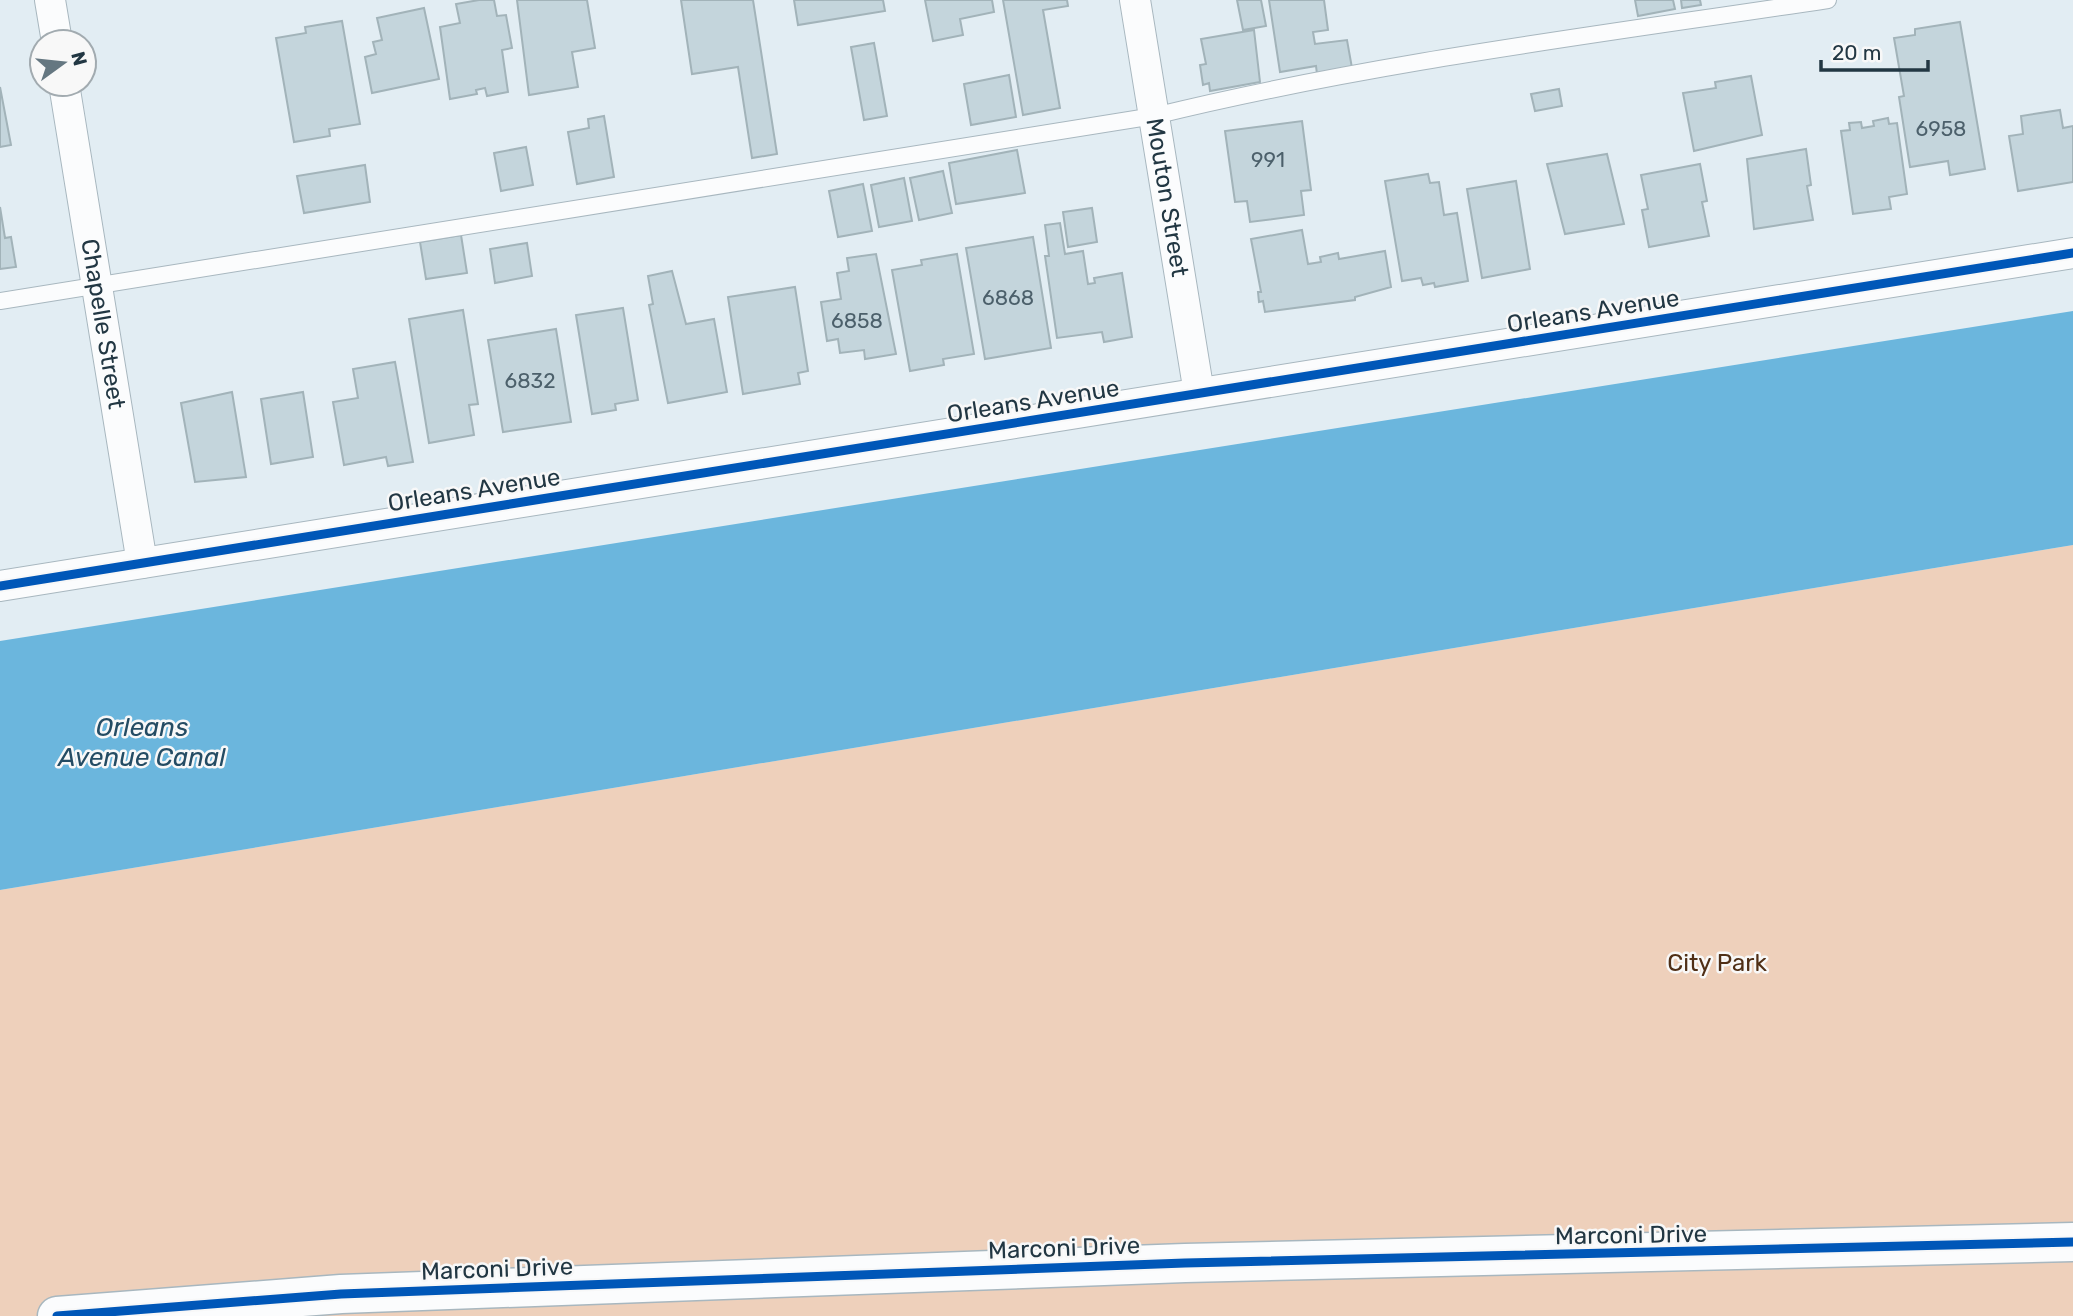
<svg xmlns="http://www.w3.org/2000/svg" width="2073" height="1316" font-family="Rubik,sans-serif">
  <rect width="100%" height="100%" fill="#e2edf3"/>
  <path fill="#eed0bb" d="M 2073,545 L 2073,1316 L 0,1316 L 0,890 Z"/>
  <path fill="#6bb6dd" d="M 2073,311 L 2073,545 L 0,890 L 0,641 Z"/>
  <path fill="#c4d5dc" stroke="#a2b3b9" stroke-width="2" d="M 479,0 L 494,0 L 497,16 L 506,15 L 512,48 L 502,50 L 508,92 L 487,96 L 485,88 L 476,90 L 477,94 L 450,99 L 440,27 L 460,23 L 456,4 Z
    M 517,0 L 587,0 L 595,48 L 572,52 L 578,87 L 529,95 Z
    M 681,0 L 753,0 L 777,154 L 752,158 L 738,67 L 692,74 Z
    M 794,0 L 883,0 L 885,11 L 798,25 Z
    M 925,0 L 992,0 L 994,12 L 960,19 L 963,35 L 933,41 Z
    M 1003,0 L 1067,0 L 1068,6 L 1043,10 L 1060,108 L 1023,115 Z
    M 1237,0 L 1261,0 L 1266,26 L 1243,30 Z
    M 1269,0 L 1324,0 L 1328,30 L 1313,32 L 1315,44 L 1347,40 L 1352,68 L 1317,74 L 1316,66 L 1280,72 Z
    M 1635,0 L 1673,0 L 1675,9 L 1638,16 Z
    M 1681,0 L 1700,0 L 1701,5 L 1682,8 Z
    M 424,8 L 439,79 L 372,93 L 365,57 L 376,54 L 373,42 L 382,40 L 377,18 Z
    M 342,21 L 360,124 L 329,129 L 330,136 L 294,142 L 276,38 L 306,33 L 305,27 Z
    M 1960,22 L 1985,169 L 1950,175 L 1948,161 L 1910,167 L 1899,97 L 1904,96 L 1894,38 L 1915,35 L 1915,29 Z
    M 1254,30 L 1260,82 L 1210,91 L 1209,83 L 1203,85 L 1200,65 L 1206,64 L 1201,39 Z
    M 874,43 L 887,116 L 864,120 L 851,47 Z
    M 1009,75 L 1016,117 L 971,125 L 964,84 Z
    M 1751,76 L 1762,135 L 1694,151 L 1683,93 L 1716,88 L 1715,82 Z
    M 0,87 L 11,145 L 0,147 Z
    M 1559,89 L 1562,106 L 1535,111 L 1531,94 Z
    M 2060,110 L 2063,128 L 2073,126 L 2073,182 L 2018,191 L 2009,136 L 2023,134 L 2021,116 Z
    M 604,116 L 614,177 L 577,184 L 568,132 L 589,128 L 588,119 Z
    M 1888,118 L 1889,124 L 1897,123 L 1907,194 L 1889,197 L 1891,209 L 1853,214 L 1841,131 L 1850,130 L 1849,123 L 1861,122 L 1862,128 L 1874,126 L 1873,121 Z
    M 1302,121 L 1311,190 L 1301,191 L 1304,215 L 1250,222 L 1247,201 L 1235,202 L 1225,131 Z
    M 526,147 L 533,185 L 501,191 L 494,153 Z
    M 1806,149 L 1811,185 L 1807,186 L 1813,220 L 1754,229 L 1747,159 Z
    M 1017,150 L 1025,193 L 956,204 L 949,163 Z
    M 1607,154 L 1624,224 L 1565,234 L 1547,164 Z
    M 1700,164 L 1707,201 L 1702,202 L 1709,236 L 1649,247 L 1642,210 L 1648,209 L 1641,175 Z
    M 365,165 L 370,202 L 304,213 L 297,176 Z
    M 943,171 L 952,213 L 919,220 L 910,178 Z
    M 1428,174 L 1430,183 L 1439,182 L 1444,215 L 1457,213 L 1468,281 L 1435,287 L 1434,283 L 1423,285 L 1421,278 L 1402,281 L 1385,181 Z
    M 904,178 L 912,221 L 879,227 L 871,185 Z
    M 1516,181 L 1530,269 L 1482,278 L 1467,189 Z
    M 863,184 L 872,231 L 838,237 L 829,191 Z
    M 0,207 L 5,238 L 11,237 L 16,267 L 0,269 Z
    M 1092,208 L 1097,242 L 1068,247 L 1063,212 Z
    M 1060,223 L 1065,254 L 1083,251 L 1088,284 L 1095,283 L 1094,278 L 1122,273 L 1132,337 L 1104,342 L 1102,332 L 1057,338 L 1045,256 L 1049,256 L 1045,225 Z
    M 1302,230 L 1308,264 L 1321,262 L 1320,257 L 1338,253 L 1339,259 L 1385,251 L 1391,287 L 1355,297 L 1355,300 L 1265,312 L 1263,301 L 1259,302 L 1258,292 L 1261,292 L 1251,239 Z
    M 461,235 L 467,273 L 426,279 L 420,242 Z
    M 1033,237 L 1051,348 L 985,359 L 966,248 Z
    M 527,243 L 532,276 L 495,283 L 490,249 Z
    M 876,254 L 896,354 L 865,359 L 864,350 L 840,353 L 838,339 L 827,341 L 821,302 L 841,299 L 837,273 L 849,271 L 847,258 Z
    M 957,254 L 974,354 L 943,359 L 944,365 L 910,371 L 892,270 L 922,265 L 921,260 Z
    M 672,271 L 686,324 L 714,319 L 727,392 L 668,403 L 649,305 L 653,304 L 648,276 Z
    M 795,287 L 808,371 L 798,373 L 800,384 L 743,394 L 728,297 Z
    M 623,308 L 638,400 L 615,404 L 616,410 L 592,414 L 576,315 Z
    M 463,310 L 478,404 L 469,405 L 474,435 L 429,443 L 409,319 Z
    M 556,329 L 571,422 L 503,432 L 488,340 Z
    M 395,362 L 413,462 L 388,466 L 386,457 L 344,465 L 333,402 L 358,398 L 353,369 Z
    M 232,392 L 246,477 L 195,482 L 181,403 Z
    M 303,392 L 313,457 L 271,464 L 261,399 Z"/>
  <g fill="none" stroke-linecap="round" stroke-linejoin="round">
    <g stroke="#a8b7bf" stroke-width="18">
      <path id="lane" d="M 0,301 L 1154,116 C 1374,62 1604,34 1828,0"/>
    </g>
    <g stroke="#a8b7bf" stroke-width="32">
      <g id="street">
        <path d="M 50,0 L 57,42"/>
        <path id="s1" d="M 1135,0 L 1199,393"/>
        <path id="s2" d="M 64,84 L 142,563"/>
        <path d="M 0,586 L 2073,253"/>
      </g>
    </g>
    <g stroke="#a8b7bf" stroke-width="41">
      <path id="secondary" d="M 57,1316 L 341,1294 L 1185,1263 L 2073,1242"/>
    </g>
    <use href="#lane" stroke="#fbfcfd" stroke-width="16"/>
    <use href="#street" stroke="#fbfcfd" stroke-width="30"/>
    <use href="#secondary" stroke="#fbfcfd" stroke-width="38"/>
    <g stroke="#f8f8f8" stroke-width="13">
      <path id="cycleway" d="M 0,586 L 2073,253
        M 57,1316 L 341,1294 L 1185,1263 L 2073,1242"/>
    </g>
    <use href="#cycleway" stroke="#0057b8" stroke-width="9"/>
  </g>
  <g text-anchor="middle" stroke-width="5" stroke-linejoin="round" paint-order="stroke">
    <g font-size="21" fill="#4c606b">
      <text x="1941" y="136">6958</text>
      <text x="1268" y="167">991</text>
      <text x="1008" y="305">6868</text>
      <text x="857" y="328">6858</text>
      <text x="530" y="388">6832</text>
    </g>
    <g font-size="24" fill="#223743" stroke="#f8f8f8">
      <text dy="8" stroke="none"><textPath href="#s1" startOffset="200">Mouton Street</textPath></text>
      <text transform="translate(1593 311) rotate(-9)" y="8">Orleans Avenue</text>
      <text dy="8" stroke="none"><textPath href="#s2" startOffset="243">Chapelle Street</textPath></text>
      <text transform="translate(1033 401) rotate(-9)" y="8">Orleans Avenue</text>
      <text transform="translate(474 490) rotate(-9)" y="8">Orleans Avenue</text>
      <text transform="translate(1631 1235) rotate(-1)" y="8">Marconi Drive</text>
      <text transform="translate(1064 1248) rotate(-2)" y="8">Marconi Drive</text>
      <text transform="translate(497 1269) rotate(-2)" y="8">Marconi Drive</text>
    </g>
    <g font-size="24" fill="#502f16" stroke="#f8f8f8">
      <text x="1717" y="971">City Park</text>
    </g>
    <g font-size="26" font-style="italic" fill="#244c64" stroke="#f8f8f8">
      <text x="142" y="736">Orleans<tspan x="142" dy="30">Avenue Canal</tspan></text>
    </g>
  </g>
  <g transform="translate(63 63) rotate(75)"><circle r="33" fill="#f8f8f8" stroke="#a2abb0" stroke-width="2"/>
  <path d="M0-5L12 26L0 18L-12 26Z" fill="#657781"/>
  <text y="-10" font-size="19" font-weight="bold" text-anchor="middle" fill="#223743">N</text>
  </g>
  <path d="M1821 60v10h107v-10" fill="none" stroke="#223743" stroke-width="3.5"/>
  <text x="1832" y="60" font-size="21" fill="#223743" stroke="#f8f8f8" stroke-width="5" paint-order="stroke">20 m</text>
</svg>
